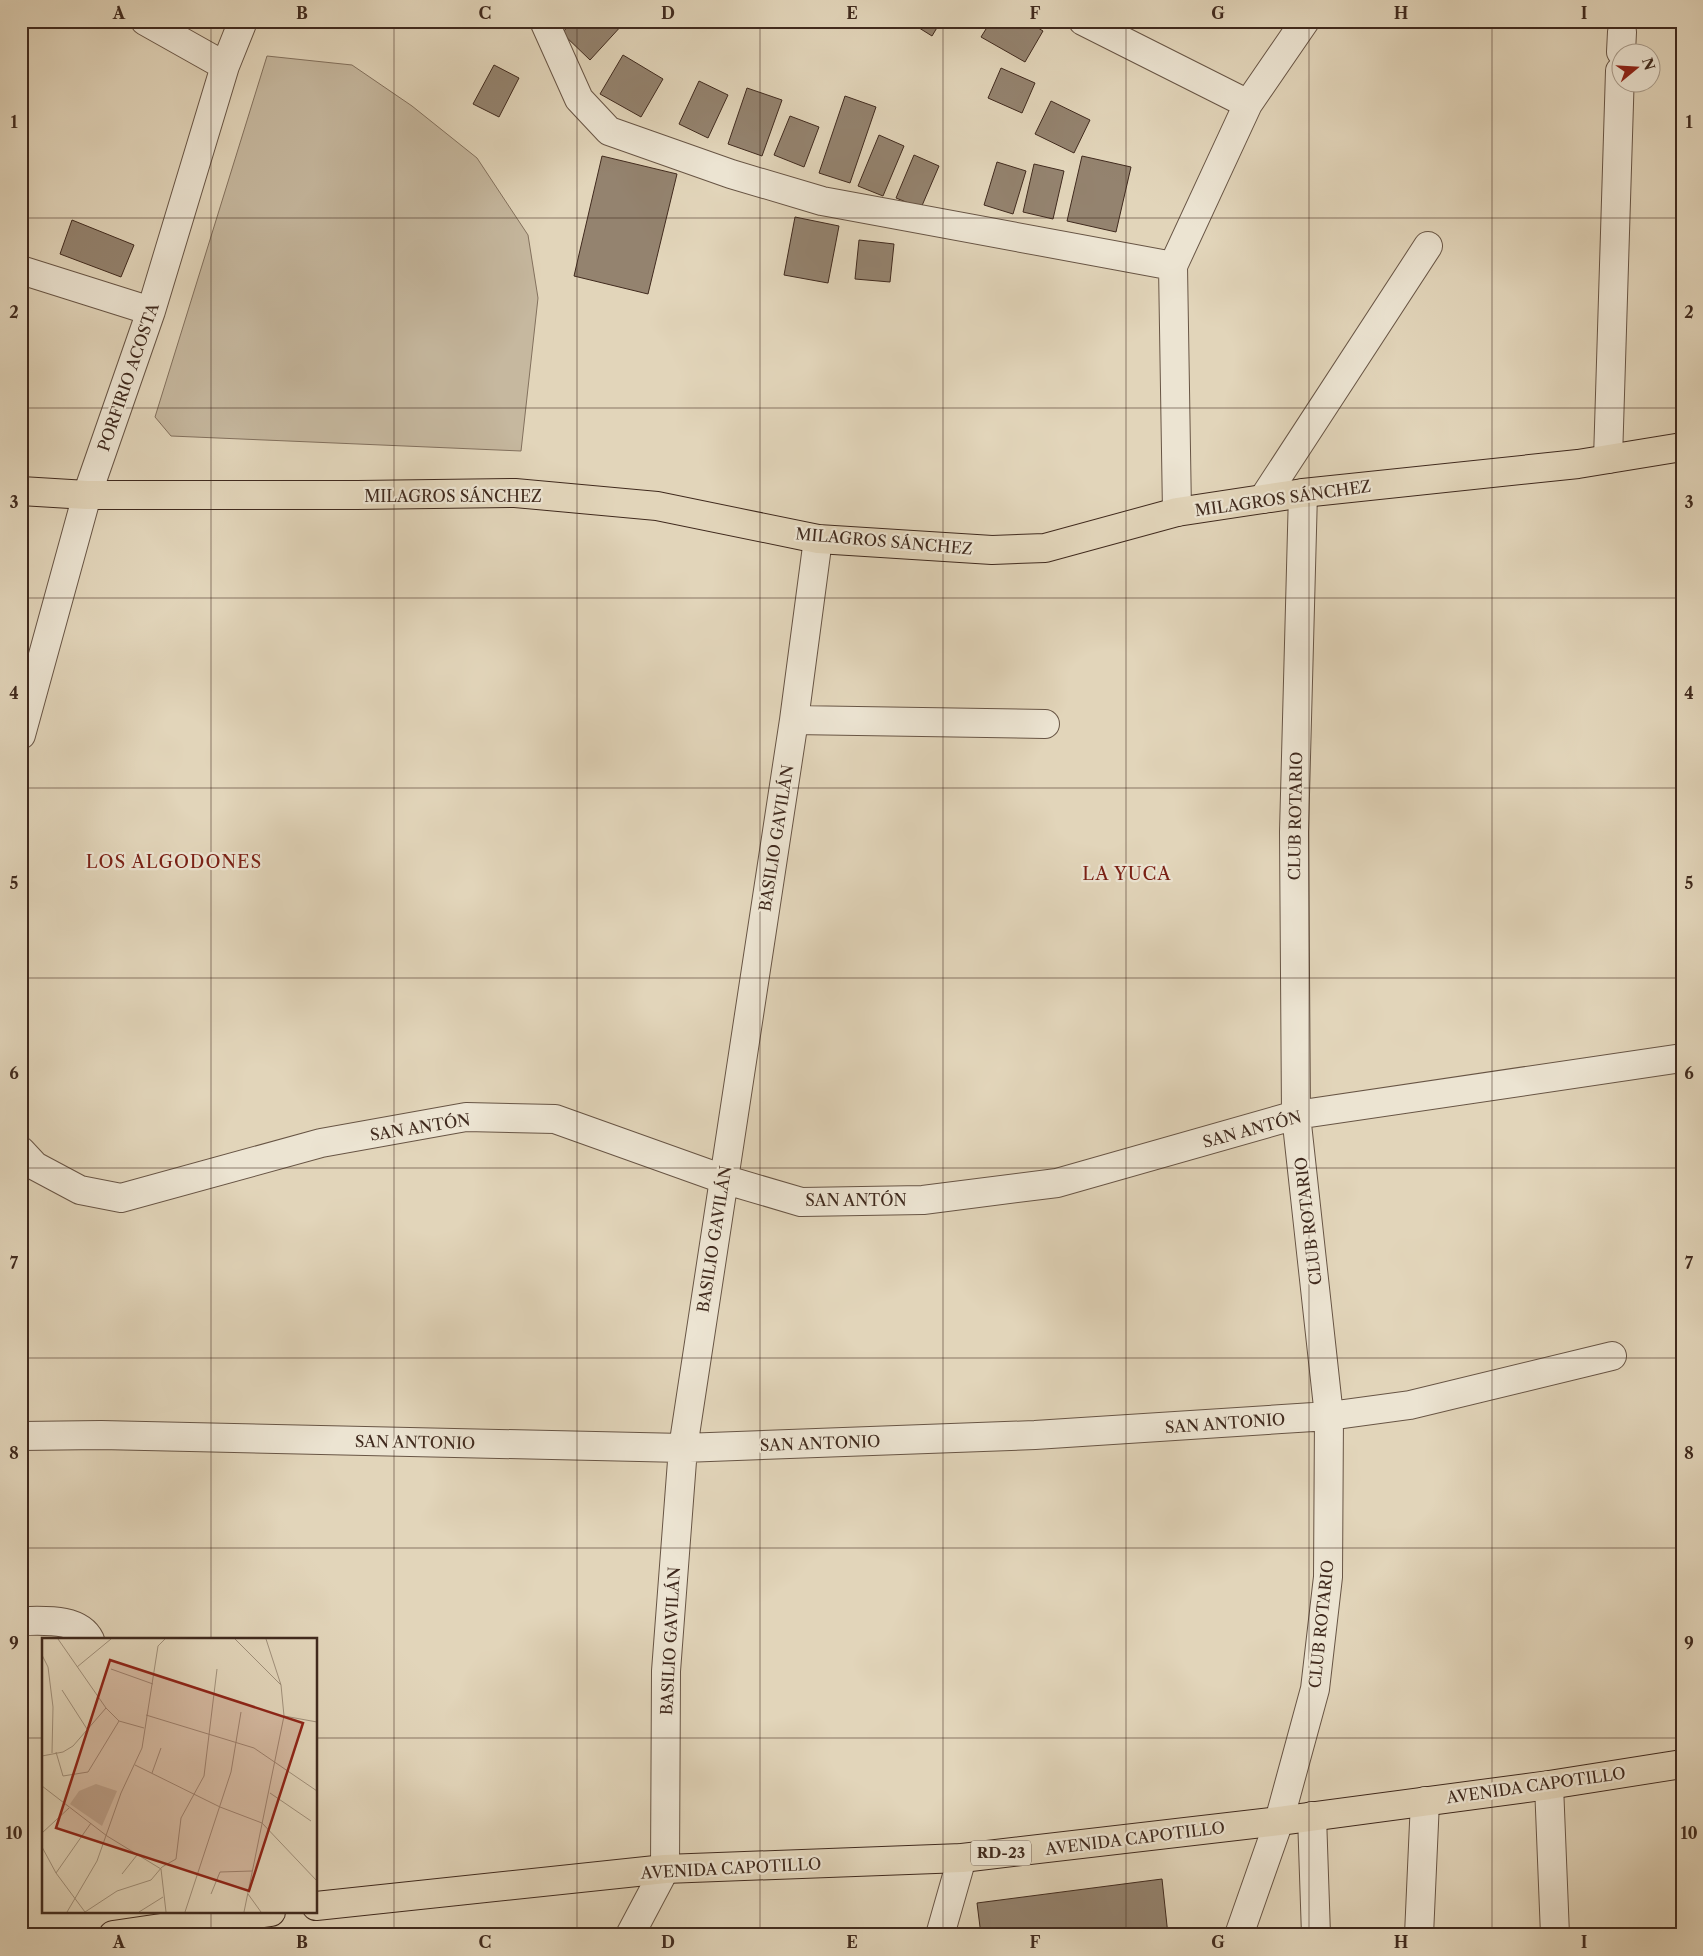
<svg xmlns="http://www.w3.org/2000/svg" width="1703" height="1956" font-family="'Libre Caslon Text',serif">
  <rect width="100%" height="100%" fill="#e2d5ba"/>
  <filter id="stains"><feTurbulence type="fractalNoise" baseFrequency=".004" numOctaves="4"/><feColorMatrix values="0 0 0 0 .2 0 0 0 0 .09 0 0 0 0 .02 0 0 0 .5 -.17"/></filter>
  <radialGradient id="worn" r=".72"><stop offset=".6" stop-color="#630" stop-opacity="0"/><stop offset="1" stop-color="#630" stop-opacity=".3"/></radialGradient>
  <path fill="#c6b89f" stroke="#83715e" d="M 267,56 L 352,65 L 412,106 L 477,158 L 528,235 L 538,298 L 521,451 L 171,436 L 155,417 Z"/>
  <path fill="#94836f" stroke="#402a1e" d="M 21,21 L 29,21 L 21,38 Z
    M 573,21 L 621,21 L 623,24 L 590,60 L 562,33 Z
    M 908,21 L 941,21 L 932,36 Z
    M 991,21 L 1027,21 L 1043,31 L 1025,62 L 981,37 Z
    M 623,55 L 663,79 L 641,117 L 600,94 Z
    M 494,65 L 519,78 L 499,117 L 473,104 Z
    M 1001,68 L 1035,83 L 1022,113 L 988,98 Z
    M 699,81 L 728,95 L 708,138 L 679,124 Z
    M 747,88 L 782,100 L 762,156 L 728,144 Z
    M 845,96 L 876,107 L 850,183 L 819,173 Z
    M 1051,101 L 1090,120 L 1074,153 L 1035,134 Z
    M 790,116 L 819,127 L 804,167 L 774,155 Z
    M 879,135 L 904,146 L 883,196 L 858,186 Z
    M 914,155 L 939,166 L 921,208 L 896,198 Z
    M 602,156 L 677,174 L 648,294 L 574,276 Z
    M 1082,156 L 1131,167 L 1116,232 L 1067,221 Z
    M 997,162 L 1026,171 L 1013,214 L 984,205 Z
    M 1034,164 L 1064,171 L 1053,219 L 1023,212 Z
    M 795,217 L 839,226 L 828,283 L 784,275 Z
    M 72,220 L 134,245 L 121,277 L 60,254 Z
    M 859,240 L 894,244 L 890,282 L 855,279 Z
    M 1162,1879 L 1168,1935 L 981,1935 L 977,1903 Z"/>
  <g fill="none" stroke-linecap="round" stroke-linejoin="round">
    <g stroke="#685545" stroke-width="30">
      <path id="minor" d="M 145,21 L 225,66
        M 544,21 L 579,99 L 609,131 L 731,174 L 822,201 L 1173,266
        M 1083,21 L 1248,104
        M 1621,52 L 1622,32
        M 21,270 L 151,311
        M 1608,459 L 1620,71
        M 1263,499 L 1428,246
        M 1177,512 L 1173,266 L 1248,104 L 1305,21
        M 794,720 L 1045,724
        M 21,735 L 87,495 L 151,311 L 225,66 L 243,21
        M 21,1151 L 35,1166 L 80,1190 L 121,1198 L 321,1143 L 466,1117 L 555,1119 L 723,1179 L 801,1202 L 923,1200 L 1057,1183 L 1296,1115 L 1682,1058
        M 21,1436 L 101,1435 L 683,1448 L 1035,1435 L 1329,1416 L 1410,1405 L 1612,1356
        M 21,1621 C 42,1621 79,1617 90,1640
        M 1549,1785 L 1555,1935
        M 1312,1816 L 1316,1935
        M 630,1935 L 665,1869 L 666,1671 L 683,1448 L 794,720 L 818,539
        M 940,1935 L 962,1858
        M 1239,1935 L 1279,1821 L 1315,1689 L 1328,1577 L 1329,1416 L 1296,1115 L 1294,832 L 1303,493
        M 1419,1935 L 1425,1801"/>
    </g>
    <g stroke="#402a1e" stroke-width="30">
      <path id="major" d="M 21,491 L 87,495 L 358,495 L 515,493 L 657,506 L 818,539 L 992,550 L 1045,548 L 1177,512 L 1303,493 L 1578,464 L 1682,447
        M 316,1906 L 665,1869 L 962,1858 L 1279,1821 L 1549,1785 L 1682,1764
        M 113,1935 L 271,1912"/>
    </g>
    <use href="#minor" stroke="#ece4d2" stroke-width="28"/>
    <use href="#major" stroke="#e2d5ba" stroke-width="28"/>
  </g>
  <path fill="none" stroke="#402a1e" stroke-width="1" stroke-opacity="0.55" d="M 211,21 L 211,1640M 394,21 L 394,1935M 577,21 L 577,1935M 760,21 L 760,1935M 943,21 L 943,1935M 1126,21 L 1126,1935M 1309,21 L 1309,1935M 1492,21 L 1492,1935M 21,218 L 1682,218M 21,408 L 1682,408M 21,598 L 1682,598M 21,788 L 1682,788M 21,978 L 1682,978M 21,1168 L 1682,1168M 21,1358 L 1682,1358M 21,1548 L 1682,1548M 21,1738 L 44,1738M 316,1738 L 1682,1738M 211,1912 L 211,1935"/>
  <g text-anchor="middle" stroke-width="4.5" stroke-linejoin="round" paint-order="stroke">
    <rect fill="#ece4d2" stroke="#746254" stroke-width="1" x="971" y="1840.5" width="60" height="25" rx="4"/>
    <g font-size="15" font-weight="bold" fill="#402a1e">
      <text x="1001" y="1858">RD-23</text>
    </g>
    <g font-size="16" fill="#402a1e" stroke="#ece4d2">
      <text transform="translate(128 377) rotate(-71)" y="6">PORFIRIO ACOSTA</text>
      <text x="453" y="502">MILAGROS SÁNCHEZ</text>
      <text transform="translate(1283 498) rotate(-8)" y="6">MILAGROS SÁNCHEZ</text>
      <text transform="translate(884 541) rotate(5)" y="6">MILAGROS SÁNCHEZ</text>
      <text transform="translate(1295 816) rotate(-89)" y="6">CLUB ROTARIO</text>
      <text transform="translate(776 838) rotate(-81)" y="6">BASILIO GAVILÁN</text>
      <text transform="translate(420 1127) rotate(-9)" y="6">SAN ANTÓN</text>
      <text transform="translate(1252 1129) rotate(-15)" y="6">SAN ANTÓN</text>
      <text x="856" y="1206">SAN ANTÓN</text>
      <text transform="translate(1308 1221) rotate(-97)" y="6">CLUB ROTARIO</text>
      <text transform="translate(714 1239) rotate(-81)" y="6">BASILIO GAVILÁN</text>
      <text transform="translate(1225 1423) rotate(-4)" y="6">SAN ANTONIO</text>
      <text transform="translate(415 1442) rotate(1)" y="6">SAN ANTONIO</text>
      <text transform="translate(820 1443) rotate(-2)" y="6">SAN ANTONIO</text>
      <text transform="translate(1321 1624) rotate(-84)" y="6">CLUB ROTARIO</text>
      <text transform="translate(670 1641) rotate(-87)" y="6">BASILIO GAVILÁN</text>
      <text transform="translate(1536 1785) rotate(-8)" y="6">AVENIDA CAPOTILLO</text>
      <text transform="translate(1135 1838) rotate(-7)" y="6">AVENIDA CAPOTILLO</text>
      <text transform="translate(731 1868) rotate(-3)" y="6">AVENIDA CAPOTILLO</text>
    </g>
    <g font-size="18" letter-spacing="1" fill="#7a1f14" stroke="#ece4d2">
      <text x="174" y="868">LOS ALGODONES</text>
      <text x="1127" y="880">LA YUCA</text>
    </g>
  </g>
  <g transform="translate(42 1638)">
    <rect width="275" height="275" fill="#e2d5ba"/>
    <path d="M 54,146 L 75,153 L 60,188 L 28,166 L 37,153 Z" fill="#c6b89f"/>
    <path fill="none" stroke="#a1917c" stroke-width="1" d="M 16,1 L 64,70 L 77,83 L 102,90M 193,1 L 239,47M 0,17 L 6,29 L 11,69 L 10,115M 35,29 L 69,1M 69,31 L 111,46M 20,52 L 45,91M 104,77 L 212,110 L 275,153M 242,78 L 275,84M 14,114 L 21,138 L 46,134 L 77,83M 0,118 L 21,114 L 31,108 L 64,70M 93,127 L 178,169 L 220,185 L 275,243M 110,135 L 119,110M 0,148 L 65,198 L 119,231M 228,155 L 269,183M 0,195 L 27,170M 0,209 L 14,235 L 43,274M 119,231 L 124,274M 14,235 L 49,185M 80,236 L 95,217M 169,256 L 178,234 L 210,233M 206,256 L 219,274M 25,274 L 55,223 L 79,155 L 100,110 L 116,8 L 123,1M 43,274 L 75,253 L 109,242 L 120,229 L 134,221 L 139,180 L 162,138 L 175,31M 97,274 L 121,259M 143,274 L 189,134 L 199,74M 202,274 L 242,78 L 239,47 L 224,1"/>
    <path fill="#8f2418" fill-opacity="0.15" stroke="#8f2418" stroke-width="2.5" d="M 68,22 L 261,85 L 207,253 L 14,190 Z"/>
    <rect width="275" height="275" fill="none" stroke="#402a1e" stroke-width="2.5"/>
  </g>
  <rect width="1703" height="1956" fill="none" stroke="#e2d5ba" stroke-width="55"/>
  <g transform="translate(1636 68) rotate(72)"><circle r="24" fill="#ece4d2" stroke="#a79a8a"/>
  <path d="M0-4L9 19L0 12L-9 19Z" fill="#8f2418"/>
  <text y="-8" font-size="14" font-weight="bold" text-anchor="middle" fill="#402a1e">N</text>
  </g>
  <rect x="28" y="28" width="1648" height="1900" fill="none" stroke="#402a1e" stroke-width="2"/>
  <g font-size="16" text-anchor="middle" font-weight="bold" fill="#402a1e">
    <text x="119" y="19">A</text>
    <text x="302" y="19">B</text>
    <text x="485" y="19">C</text>
    <text x="668" y="19">D</text>
    <text x="852" y="19">E</text>
    <text x="1035" y="19">F</text>
    <text x="1218" y="19">G</text>
    <text x="1401" y="19">H</text>
    <text x="1584" y="19">I</text>
    <text x="14" y="128">1</text>
    <text x="1689" y="128">1</text>
    <text x="14" y="318">2</text>
    <text x="1689" y="318">2</text>
    <text x="14" y="508">3</text>
    <text x="1689" y="508">3</text>
    <text x="14" y="699">4</text>
    <text x="1689" y="699">4</text>
    <text x="14" y="889">5</text>
    <text x="1689" y="889">5</text>
    <text x="14" y="1079">6</text>
    <text x="1689" y="1079">6</text>
    <text x="14" y="1269">7</text>
    <text x="1689" y="1269">7</text>
    <text x="14" y="1459">8</text>
    <text x="1689" y="1459">8</text>
    <text x="14" y="1649">9</text>
    <text x="1689" y="1649">9</text>
    <text x="14" y="1839">10</text>
    <text x="1689" y="1839">10</text>
    <text x="119" y="1948">A</text>
    <text x="302" y="1948">B</text>
    <text x="485" y="1948">C</text>
    <text x="668" y="1948">D</text>
    <text x="852" y="1948">E</text>
    <text x="1035" y="1948">F</text>
    <text x="1218" y="1948">G</text>
    <text x="1401" y="1948">H</text>
    <text x="1584" y="1948">I</text>
  </g>
  <rect width="100%" height="100%" filter="url(#stains)"/>
  <rect width="100%" height="100%" fill="url(#worn)"/>
</svg>
